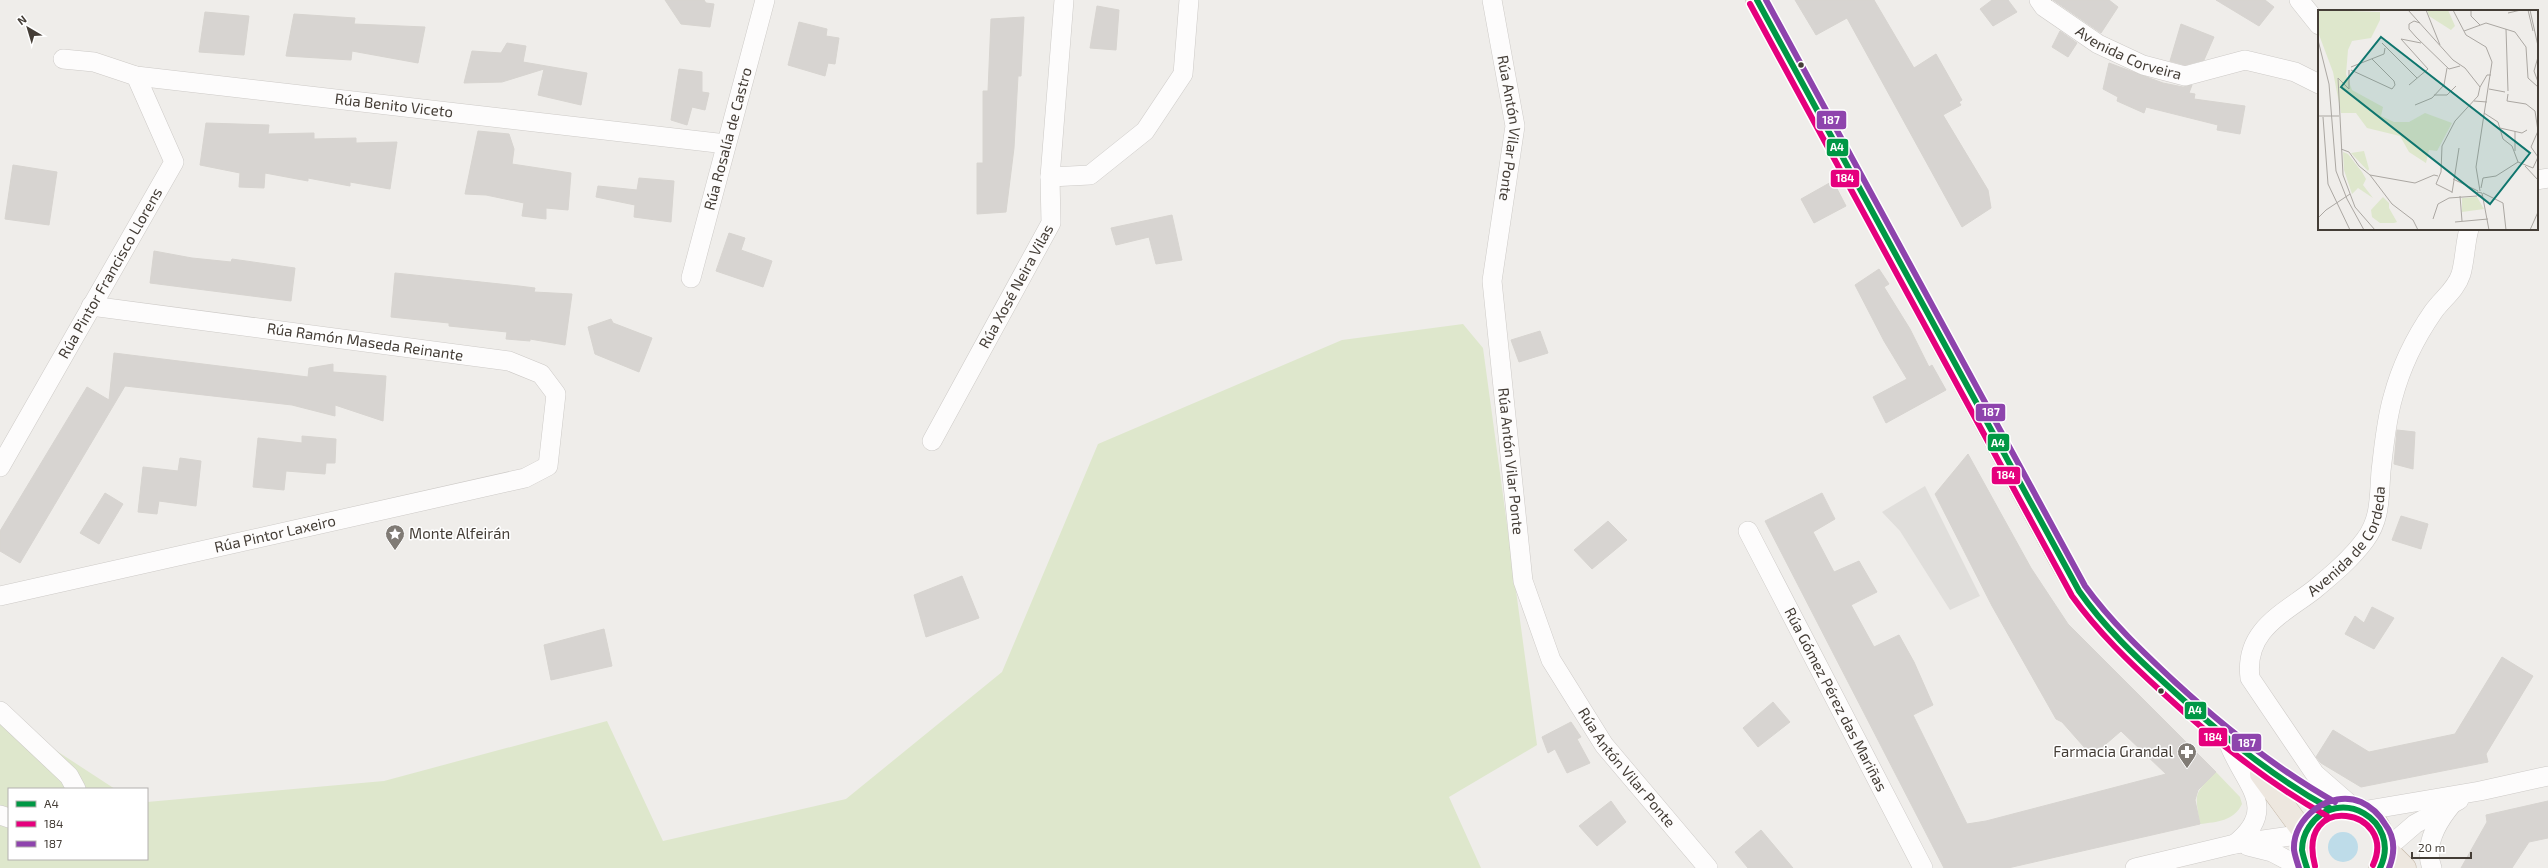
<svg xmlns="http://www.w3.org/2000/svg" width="2548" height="868" font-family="'Exo 2',sans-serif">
  <rect width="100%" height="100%" fill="#efedea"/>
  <path fill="#dee7cc" d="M 1463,324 L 1483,348 L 1537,745 L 1449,797 L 1481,868 L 0,868 L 0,714 L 115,789 L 9,789 L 9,859 L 147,859 L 147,802 L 384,781 L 607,721 L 663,841 L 846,799 L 1002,672 L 1098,444 L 1342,340 Z
    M 2216,772 L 2240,797 L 2242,804 C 2234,821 2217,822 2200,824 C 2195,793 2193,795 2216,772 Z"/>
  <path fill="#e0dedb" d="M 1925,486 L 1980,596 L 1950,610 L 1900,531 L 1882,512 Z"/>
  <path fill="#bedce9" d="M2328 847a15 15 0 1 1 30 0a15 15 0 1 1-30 0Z"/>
  <path fill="#d7d4d1" stroke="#d7d4d0" d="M 665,0 L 704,0 L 706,3 L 714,4 L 710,27 L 681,24 Z
    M 1795,0 L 1874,0 L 1914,68 L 1936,54 L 1962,100 L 1959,102 L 1961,105 L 1943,115 L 1988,190 L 1991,208 L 1962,227 L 1847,18 L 1816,35 Z
    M 1992,0 L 2008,0 L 2017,12 L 1993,26 L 1980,9 Z
    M 2053,0 L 2109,0 L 2118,7 L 2101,33 Z
    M 2216,0 L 2265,0 L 2274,7 L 2259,26 Z
    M 1097,6 L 1119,10 L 1116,50 L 1090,48 Z
    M 205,12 L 249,16 L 244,55 L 199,52 Z
    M 294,14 L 355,18 L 354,24 L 425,27 L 418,63 L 352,51 L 351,60 L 286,56 Z
    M 1024,17 L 1021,76 L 1018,76 L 1014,148 L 1006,212 L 977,214 L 977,163 L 983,163 L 983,91 L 988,91 L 991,19 Z
    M 799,22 L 827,29 L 826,36 L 839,38 L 835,64 L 828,63 L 825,76 L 788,65 Z
    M 2181,24 L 2214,37 L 2204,60 L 2185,65 L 2170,61 Z
    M 2060,31 L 2077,43 L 2068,57 L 2052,47 Z
    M 507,43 L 526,46 L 523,62 L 587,73 L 581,105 L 538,95 L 544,69 L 502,82 L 464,83 L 472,51 L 501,53 Z
    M 2109,63 L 2163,83 L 2183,87 L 2192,85 L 2189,93 L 2195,94 L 2194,99 L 2245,106 L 2240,134 L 2217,130 L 2218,125 L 2146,107 L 2144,113 L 2117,101 L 2118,97 L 2103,89 Z
    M 679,69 L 702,72 L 702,92 L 709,93 L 705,110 L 692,107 L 687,125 L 671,120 Z
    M 206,123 L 269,125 L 268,134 L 314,133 L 314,139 L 356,138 L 356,143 L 397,142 L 390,189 L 350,182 L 350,186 L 308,178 L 308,181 L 265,173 L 264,188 L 239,187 L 240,173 L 200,165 Z
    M 478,131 L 509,134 L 514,149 L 512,164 L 571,173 L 568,210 L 546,208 L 546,219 L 522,216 L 524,203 L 486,195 L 465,194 Z
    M 13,165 L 57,172 L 49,225 L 5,219 Z
    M 639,178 L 674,181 L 671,222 L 634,217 L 635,205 L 596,197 L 598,186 L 637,190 Z
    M 1833,181 L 1846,206 L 1814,223 L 1801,199 Z
    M 1172,215 L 1182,260 L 1156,264 L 1149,237 L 1116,245 L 1111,228 Z
    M 729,233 L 745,238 L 741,250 L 772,261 L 763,287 L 716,271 Z
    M 154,251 L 192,258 L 231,262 L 232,259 L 295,268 L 291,301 L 150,283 Z
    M 1879,269 L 1889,284 L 1884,287 L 1910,329 L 1929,367 L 1932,365 L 1946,390 L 1886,423 L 1873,397 L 1907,379 L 1884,341 L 1855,285 Z
    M 395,273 L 519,286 L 535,288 L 534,292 L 572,294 L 565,345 L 530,339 L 530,341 L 506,339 L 507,332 L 449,326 L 449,323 L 391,317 Z
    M 611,319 L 613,323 L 652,338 L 639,372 L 595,354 L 588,327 Z
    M 1540,331 L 1548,353 L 1519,362 L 1511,340 Z
    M 114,353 L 308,377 L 309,368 L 333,364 L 333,372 L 386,376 L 383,421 L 335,405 L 335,416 L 292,405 L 125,386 L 20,563 L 0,551 L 0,531 L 87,387 L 109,400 Z
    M 2397,430 L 2415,432 L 2413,469 L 2394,464 Z
    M 302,436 L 336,439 L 335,463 L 326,463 L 325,474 L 286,471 L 284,490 L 253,487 L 258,438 L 302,443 Z
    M 1968,454 L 2031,568 L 2068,624 L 2216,772 L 2198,790 L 2195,800 L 2200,824 L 2008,868 L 1944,868 L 1765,521 L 1822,493 L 1835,519 L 1813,532 L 1834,572 L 1859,561 L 1877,592 L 1851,605 L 1874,647 L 1899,635 L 1914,662 L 1933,705 L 1913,715 L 1967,824 L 1986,821 L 2166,774 L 2121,731 L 2092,756 L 2062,722 L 2056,719 L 1992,606 L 1935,494 Z
    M 180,458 L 201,461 L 196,506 L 159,501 L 157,514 L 138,512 L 143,467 L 178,471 Z
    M 105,493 L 123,504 L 99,544 L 80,533 Z
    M 2401,516 L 2428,524 L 2421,549 L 2392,540 Z
    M 1608,521 L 1627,540 L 1592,569 L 1574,550 Z
    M 962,576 L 979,618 L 926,637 L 914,595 Z
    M 2372,607 L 2394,618 L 2374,649 L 2345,634 L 2355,616 L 2364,623 Z
    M 604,629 L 612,666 L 551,680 L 544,645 Z
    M 2502,657 L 2533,676 L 2486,754 L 2488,762 L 2361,787 L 2321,763 L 2316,757 L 2333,730 L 2369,752 L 2455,734 Z
    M 1773,702 L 1790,722 L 1758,747 L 1743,728 Z
    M 1571,722 L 1581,737 L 1577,739 L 1590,763 L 1567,773 L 1555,749 L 1548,753 L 1542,737 Z
    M 1611,801 L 1626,822 L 1597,846 L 1579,826 Z
    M 2548,801 L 2548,838 L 2529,842 L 2512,868 L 2461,868 L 2487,822 L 2486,815 Z
    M 1761,830 L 1793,868 L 1748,868 L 1735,852 Z"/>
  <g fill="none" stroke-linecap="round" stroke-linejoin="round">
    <g stroke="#cdcac7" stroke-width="20">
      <g id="minor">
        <path id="s1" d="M 1492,0 L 1515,126 L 1492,281 L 1523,581 L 1551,660 L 1604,745 L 1708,868"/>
        <path id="s2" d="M 2039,0 L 2044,7 L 2098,44 L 2143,65 L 2185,76 L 2245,60 L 2295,72 L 2319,84"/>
        <path d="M 2299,0 L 2319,25"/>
        <path id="s3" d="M 63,59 L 94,62 L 136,76 L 726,144"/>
        <path d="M 1050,177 L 1090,175 L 1145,131 L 1183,74 L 1189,0"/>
        <path d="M 2537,180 L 2548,178"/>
        <path id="s4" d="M 691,278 L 765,0"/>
        <path id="s5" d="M 932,441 L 1051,223 L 1050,177 L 1064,0"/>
        <path id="s6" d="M 0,467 L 174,162 L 136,76"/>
        <path id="s7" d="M 1748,531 L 1923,868"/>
        <path id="s8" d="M 0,596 L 525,478 L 548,466 L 556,394 L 541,374 L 509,361 L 91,306"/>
        <path d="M 0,711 L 69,776 L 76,789"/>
        <path d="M 2228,741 C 2241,781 2282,807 2235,844"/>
        <path id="s9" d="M 2354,808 L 2315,774 L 2250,678 C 2244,630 2283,614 2315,589 C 2333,574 2351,559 2365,540 C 2381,519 2379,496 2381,471 C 2384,446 2386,421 2393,397 C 2401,367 2415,338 2433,312 C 2442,299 2456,290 2461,274 C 2465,260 2465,243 2469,229"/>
        <path d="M 2362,811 L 2480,791 L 2548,776"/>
        <path d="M 0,815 L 9,818"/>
        <path d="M 2248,846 L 2272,852 L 2302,868"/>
        <path d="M 2386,849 L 2415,824 L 2459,800"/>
        <path d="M 2135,868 L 2235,844 L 2305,834"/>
        <path d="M 2432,868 C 2423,845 2437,822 2452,804"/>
      </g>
    </g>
    <g stroke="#c4b7a7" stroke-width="23">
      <path id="trunk" d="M 1757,0 L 2053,547 C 2062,564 2071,581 2083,597 C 2112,636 2148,668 2184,701 C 2230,743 2276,780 2331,809
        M 2261,774 L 2305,834
        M 2386,849 L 2405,868
        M 2307,868 C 2282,816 2359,780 2382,833 C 2387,844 2386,857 2380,868"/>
    </g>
    <use href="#minor" stroke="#fdfcfc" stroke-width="19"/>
    <use href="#trunk" stroke="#ede7df" stroke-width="22"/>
    <g stroke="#fff" stroke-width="9">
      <path id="bus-1" d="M 1757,0 L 2079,591 C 2104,627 2136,657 2168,686 C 2219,733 2271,776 2331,809
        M 2307,868 C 2305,862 2303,856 2302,850 C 2302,842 2305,833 2309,827 C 2338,783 2403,821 2380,868"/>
    </g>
    <g stroke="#fff" stroke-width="9">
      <path id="bus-2" d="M 1750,4 L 2072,596 C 2098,632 2130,663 2163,693 C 2214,740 2266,782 2327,816
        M 2315,866 C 2295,790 2399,809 2373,865"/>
    </g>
    <g stroke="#fff" stroke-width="9">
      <path id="bus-3" d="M 1766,0 L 2085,586 C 2111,622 2143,652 2175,682 C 2224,727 2276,769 2335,802
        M 2299,868 C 2297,862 2295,856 2294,850 C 2292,818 2330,789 2361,802 C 2372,807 2379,814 2385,824 C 2395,837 2395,853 2389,868"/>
    </g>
    <use href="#bus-1" stroke="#009845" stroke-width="6"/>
    <use href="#bus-2" stroke="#e5007d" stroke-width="6"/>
    <use href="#bus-3" stroke="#8e44ad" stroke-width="6"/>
  </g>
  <defs>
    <g id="sight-pin" transform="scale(1)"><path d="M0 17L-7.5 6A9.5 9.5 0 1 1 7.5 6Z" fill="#807b75" stroke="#fff"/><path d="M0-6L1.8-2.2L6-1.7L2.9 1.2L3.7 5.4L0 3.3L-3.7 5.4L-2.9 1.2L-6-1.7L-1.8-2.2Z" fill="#fff"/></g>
    <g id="pharmacy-pin" transform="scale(1)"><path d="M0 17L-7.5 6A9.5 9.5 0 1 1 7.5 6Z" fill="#807b75" stroke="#fff"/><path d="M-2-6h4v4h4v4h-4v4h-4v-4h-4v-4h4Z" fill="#fff"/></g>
  </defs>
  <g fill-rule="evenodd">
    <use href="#sight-pin" x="395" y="534"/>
    <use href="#pharmacy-pin" x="2187" y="752"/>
  </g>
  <g fill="#443d36" stroke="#fff" stroke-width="1.5">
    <circle cx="1801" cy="65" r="3.5"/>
    <circle cx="2161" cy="691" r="3.5"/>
  </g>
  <g text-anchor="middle" stroke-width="3" stroke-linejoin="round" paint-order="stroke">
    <g font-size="15" fill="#443d36" stroke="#fff">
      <text dy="5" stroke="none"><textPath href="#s2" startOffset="106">Avenida Corveira</textPath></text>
      <text dy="5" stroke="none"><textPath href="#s3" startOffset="335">Rúa Benito Viceto</textPath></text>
      <text dy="5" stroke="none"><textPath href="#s1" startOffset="130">Rúa Antón Vilar Ponte</textPath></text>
      <text dy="5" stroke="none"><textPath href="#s4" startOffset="144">Rúa Rosalía de Castro</textPath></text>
      <text dy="5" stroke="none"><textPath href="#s6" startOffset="223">Rúa Pintor Francisco Llorens</textPath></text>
      <text dy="5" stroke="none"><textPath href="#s5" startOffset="176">Rúa Xosé Neira Vilas</textPath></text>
      <text transform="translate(365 342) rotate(8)" y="5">Rúa Ramón Maseda Reinante</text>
      <text dy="5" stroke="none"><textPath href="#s1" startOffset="466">Rúa Antón Vilar Ponte</textPath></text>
      <text dy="5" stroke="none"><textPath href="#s8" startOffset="282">Rúa Pintor Laxeiro</textPath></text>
      <text dy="5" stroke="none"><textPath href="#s9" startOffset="345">Avenida de Cordeda</textPath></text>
      <text dy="5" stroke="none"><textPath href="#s7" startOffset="190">Rúa Gómez Pérez das Mariñas</textPath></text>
      <text dy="5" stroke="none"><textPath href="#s1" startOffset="802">Rúa Antón Vilar Ponte</textPath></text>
    </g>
    <g font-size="15" fill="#443d36" stroke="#fff" text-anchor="start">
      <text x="409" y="539">Monte Alfeirán</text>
      <text x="2173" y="757" text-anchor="end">Farmacia Grandal</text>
    </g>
  </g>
  <g transform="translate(2318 10)">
    <rect width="220" height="220" fill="#efedea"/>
    <path d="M 0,0 L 62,2 L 62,10 L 53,28 L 34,31 L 30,40 L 28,64 L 34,80 L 65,97 L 63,106 L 76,112 L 91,112 L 107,103 L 134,113 L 119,141 L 111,140 L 108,153 L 91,142 L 82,126 L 49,118 L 38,103 L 23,103 L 15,62 L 0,22 ZM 109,0 L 130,0 L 137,16 L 133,20 L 111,6 ZM 46,141 L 51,159 L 50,161 L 33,143 ZM 25,142 L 30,144 L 44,162 L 48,169 L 45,175 L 55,188 L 40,178 L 34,184 L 26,160 ZM 65,187 L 71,193 L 71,198 L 79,212 L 76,213 L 62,213 L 54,207 L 53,200 ZM 159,187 L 166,199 L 144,202 L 144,188 Z" fill="#dee7cc"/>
    <path fill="none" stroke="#aba7a2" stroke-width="1" d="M 90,0 L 135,50 L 147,58 L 162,77 L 169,65 L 173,65M 108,0 L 122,35M 135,0 L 148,25 L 168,37 L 174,52 L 158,157 L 162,181M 153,0 L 153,6 L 162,15M 210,0 L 215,21M 212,0 L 220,36M 190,3 L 203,0M 102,13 L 96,11 L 91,14 L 91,19 L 98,27 L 131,59 L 142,56M 188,19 L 190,81M 146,21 L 168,13 L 197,22 L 208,37 L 210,68 L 220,77M 0,30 L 11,74 L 18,161 L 29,189 L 46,220M 64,33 L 99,68M 220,47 L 216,61 L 220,72M 33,57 L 66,44 L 67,38M 33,60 L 74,79 L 77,75 L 76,71 L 54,49M 20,68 L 25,165 L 37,197 L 57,220M 20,68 L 31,79 L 31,60M 91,75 L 110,59 L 83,29 L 103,33M 171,79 L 187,82M 190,84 L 189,91 L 208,94 L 217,101 L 220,121 L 213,137 L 220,147M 116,85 L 129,85 L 138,76M 156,91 L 169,92M 97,95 L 114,88 L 126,75 L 129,58M 166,103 L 180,112 L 185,129 L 194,136 L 200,152M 0,106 L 21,106M 5,107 L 10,174 L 32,220M 182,118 L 204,123 L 209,120M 197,121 L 197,141M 23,139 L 31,142 L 41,156 L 52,165 L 97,173 L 116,165 L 120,166M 200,152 L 215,158 L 220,147M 207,156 L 220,170M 52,165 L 74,194 L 95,210 L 100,220M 135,169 L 160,181M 163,178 L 165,168 L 178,166 L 200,152M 134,182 L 118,174 L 123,162 L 124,136 L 137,111 L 160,86 L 162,77M 134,183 L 141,138M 165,183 L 185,193 L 188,220M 142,186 L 144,211M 164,186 L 160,186 L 159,182 L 164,183 L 171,220M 0,208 L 8,200 L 32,184M 115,209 L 120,194 L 131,188 L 159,186M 137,212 L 170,209M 212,220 L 220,202"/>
    <path fill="#0f766e" fill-opacity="0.15" stroke="#0f766e" stroke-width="2" d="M 63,27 L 212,143 L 172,194 L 23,77 Z"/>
    <rect width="220" height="220" fill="none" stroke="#443d36" stroke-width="2"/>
  </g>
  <g stroke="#fff" stroke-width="1.5">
    <rect x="1816" y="110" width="31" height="20" rx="4" fill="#8e44ad"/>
    <rect x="1826" y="138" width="23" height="19" rx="4" fill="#009845"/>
    <rect x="1830" y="169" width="30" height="19" rx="4" fill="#e5007d"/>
    <rect x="1975" y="403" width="31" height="19" rx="4" fill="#8e44ad"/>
    <rect x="1987" y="433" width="23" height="19" rx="4" fill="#009845"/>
    <rect x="1991" y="466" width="30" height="19" rx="4" fill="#e5007d"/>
    <rect x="2184" y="701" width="23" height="19" rx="4" fill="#009845"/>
    <rect x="2198" y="727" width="30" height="20" rx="4" fill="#e5007d"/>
    <rect x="2231" y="733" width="31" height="19" rx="4" fill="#8e44ad"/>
  </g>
  <g font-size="11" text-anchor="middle" font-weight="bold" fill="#fff">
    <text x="1831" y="124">187</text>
    <text x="1837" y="151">A4</text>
    <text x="1845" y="182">184</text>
    <text x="1991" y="416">187</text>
    <text x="1998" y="447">A4</text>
    <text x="2006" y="479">184</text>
    <text x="2195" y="714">A4</text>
    <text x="2213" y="741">184</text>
    <text x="2247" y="747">187</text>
  </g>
  <rect x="8" y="788" width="140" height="72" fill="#ffffff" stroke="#b4b1af"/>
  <rect x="16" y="801" width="20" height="6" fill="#009845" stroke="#b4b1af"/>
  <text x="44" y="808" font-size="12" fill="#443d36">A4</text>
  <rect x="16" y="821" width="20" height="6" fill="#e5007d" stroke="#b4b1af"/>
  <text x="44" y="828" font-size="12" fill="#443d36">184</text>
  <rect x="16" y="841" width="20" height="6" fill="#8e44ad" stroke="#b4b1af"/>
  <text x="44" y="848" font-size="12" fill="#443d36">187</text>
  <g transform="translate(28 28) rotate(322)" stroke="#ffffff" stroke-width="3" paint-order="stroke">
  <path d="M0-3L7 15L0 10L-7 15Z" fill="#443d36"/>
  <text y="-6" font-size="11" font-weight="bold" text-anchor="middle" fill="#443d36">N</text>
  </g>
  <path d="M2412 852v6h59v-6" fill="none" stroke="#443d36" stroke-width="2"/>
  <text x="2418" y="852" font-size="12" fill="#443d36" stroke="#ffffff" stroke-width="3" paint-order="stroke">20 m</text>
</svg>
